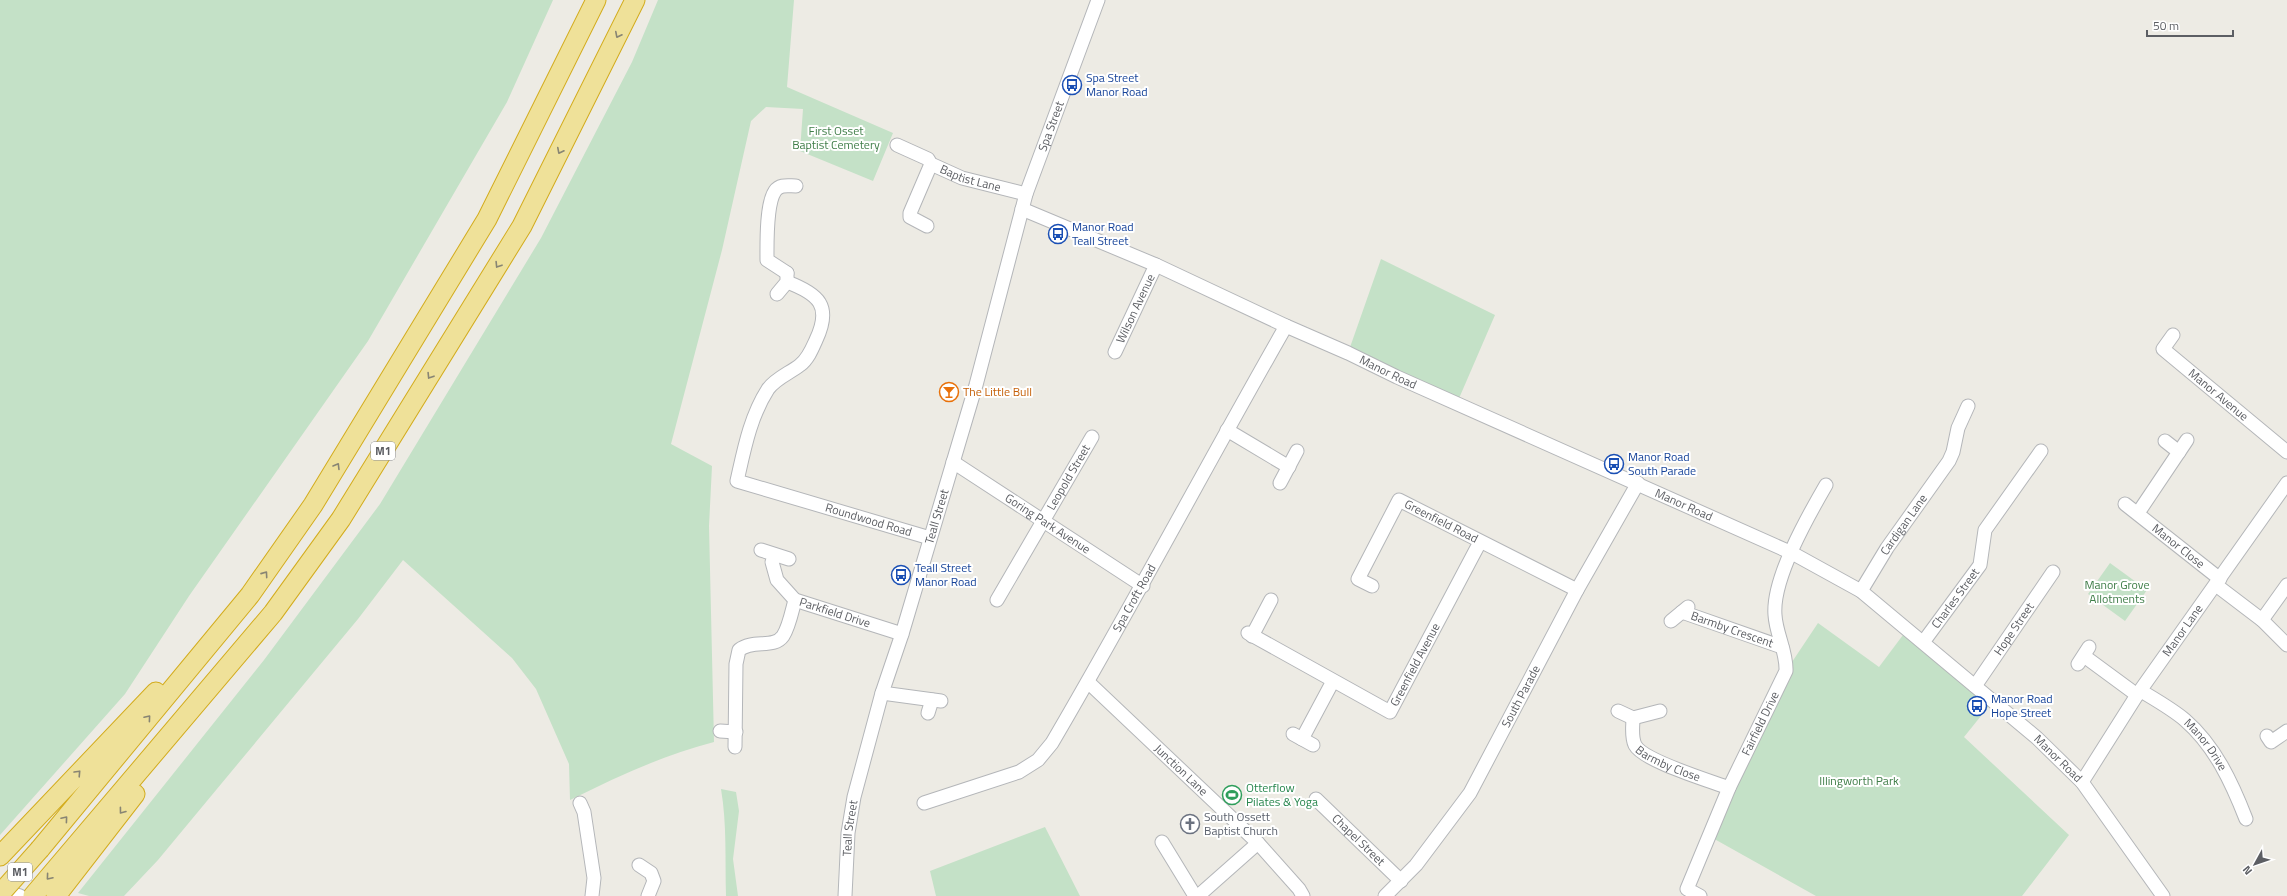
<svg xmlns="http://www.w3.org/2000/svg" width="2287" height="896" font-family="'Titillium Web',sans-serif">
  <rect width="100%" height="100%" fill="#edebe4"/>
  <path fill="#c4e1c7" d="M 0,0 L 553,0 L 507,102 L 368,341 L 189,596 L 125,694 L 0,835 Z
    M 658,0 L 794,0 L 787,87 L 893,133 L 873,181 L 800,151 L 803,109 L 766,107 L 751,121 L 722,250 L 671,444 L 712,466 L 709,526 L 714,742 C 663,755 617,777 570,800 L 569,764 L 536,689 L 512,658 L 403,560 L 358,619 L 158,860 L 124,896 L 89,896 L 78,893 L 264,660 L 380,504 L 541,238 L 632,62 Z
    M 1381,259 L 1495,315 L 1457,403 L 1348,353 Z
    M 2110,563 L 2147,590 L 2125,621 L 2088,594 Z
    M 1818,623 L 1879,667 L 1903,635 L 1924,641 L 1993,701 L 1964,737 L 2069,835 L 2022,896 L 1816,896 L 1709,836 L 1786,671 Z
    M 721,789 L 736,792 L 739,811 L 733,859 L 738,896 L 726,896 C 725,860 727,824 721,789 Z
    M 1045,827 L 1080,896 L 936,896 L 930,871 Z"/>
  <g fill="none" stroke-linecap="round" stroke-linejoin="round">
    <g stroke="#b4b6b9" stroke-width="15">
      <g id="minor">
        <path id="s1" d="M 897,145 L 928,159 L 931,164 L 962,178 L 1026,194"/>
        <path id="s2" d="M 1022,209 L 1156,265 L 1286,326 L 1348,353 L 1397,377 L 1792,553 L 1861,591 L 2037,738 L 2082,782 L 2163,896"/>
        <path d="M 927,226 L 910,217 L 910,213 L 931,164"/>
        <path d="M 787,273 L 767,260 C 767,244 766,204 775,191 C 780,184 788,186 796,186"/>
        <path id="s3" d="M 787,282 C 819,294 832,306 816,340 C 812,349 808,359 800,365 C 790,373 776,378 768,389 C 750,417 744,450 737,481 L 930,538"/>
        <path d="M 777,294 L 787,282 L 787,273"/>
        <path id="s4" d="M 2173,335 L 2163,349 L 2287,452"/>
        <path id="s5" d="M 1115,352 L 1156,265"/>
        <path d="M 1227,430 L 1289,467"/>
        <path d="M 2165,441 L 2179,452"/>
        <path id="s6" d="M 953,462 L 1143,586"/>
        <path d="M 1280,483 L 1297,451"/>
        <path id="s7" d="M 2125,504 L 2220,579"/>
        <path d="M 2138,513 L 2187,440"/>
        <path d="M 761,550 L 789,559"/>
        <path id="s8" d="M 775,555 L 772,562 L 777,580 L 795,600 L 902,634"/>
        <path d="M 2216,585 L 2262,620 L 2287,645"/>
        <path id="s9" d="M 1372,586 L 1358,579 L 1399,500 L 1577,590"/>
        <path id="s10" d="M 1861,591 L 1887,548 L 1949,461 L 1953,452 L 1958,428 L 1968,406"/>
        <path id="s11" d="M 997,600 L 1092,437"/>
        <path id="s12" d="M 1682,612 L 1782,647"/>
        <path d="M 2262,620 L 2287,585"/>
        <path d="M 1671,621 L 1688,607"/>
        <path id="s13" d="M 1248,633 L 1390,712 L 1480,542"/>
        <path d="M 1252,636 L 1271,600"/>
        <path id="s14" d="M 1924,641 L 1980,565 L 1985,530 L 2041,451"/>
        <path d="M 2084,656 L 2137,695"/>
        <path d="M 2078,664 L 2089,647"/>
        <path id="s15" d="M 1088,682 L 1258,843 L 1299,889 L 1303,896"/>
        <path id="s16" d="M 1975,686 L 2053,572"/>
        <path id="s17" d="M 2141,691 C 2156,700 2172,709 2185,720 C 2215,746 2232,783 2246,819"/>
        <path d="M 882,693 L 941,701"/>
        <path d="M 1618,711 L 1633,718 L 1660,711"/>
        <path d="M 928,713 L 932,700"/>
        <path id="s18" d="M 1633,718 C 1633,726 1631,737 1635,745 C 1643,761 1711,781 1729,788"/>
        <path d="M 720,731 L 736,732"/>
        <path d="M 1293,734 L 1313,745"/>
        <path d="M 2267,736 L 2271,742 L 2287,731"/>
        <path d="M 1302,739 L 1333,681"/>
        <path d="M 735,747 L 736,664 L 739,650 C 753,639 774,649 783,636 C 789,627 792,611 795,600"/>
        <path id="s19" d="M 2082,782 L 2137,695 L 2287,483"/>
        <path id="s20" d="M 1316,799 L 1401,881"/>
        <path d="M 580,803 L 584,812 L 594,878 L 592,896"/>
        <path id="s21" d="M 924,803 L 1019,772 L 1038,760 L 1052,743 C 1133,605 1207,464 1286,326"/>
        <path d="M 1162,842 L 1195,896"/>
        <path d="M 639,865 L 651,873 L 654,881 L 648,896"/>
        <path d="M 0,890 L 20,896"/>
        <path id="s22" d="M 845,896 L 848,833 L 854,797 L 882,693 L 902,634 L 976,385 L 1026,194 L 1098,0"/>
        <path d="M 1198,896 L 1258,843"/>
        <path id="s23" d="M 1385,896 L 1416,865 L 1470,793 L 1577,590 L 1638,483"/>
        <path id="s24" d="M 1700,896 L 1687,889 L 1729,788 L 1786,671 C 1787,652 1776,634 1775,615 C 1772,579 1808,516 1826,485"/>
      </g>
    </g>
    <g stroke="#d3ac1d" stroke-width="21">
      <path id="highway" d="M 40,849 L 250,595 L 313,505 L 487,219 L 596,0
        M 0,856 L 156,692
        M 33,896 L 273,613 L 341,519 L 522,226 L 635,0
        M 56,896 L 135,794"/>
    </g>
    <use href="#minor" stroke="#fff" stroke-width="13"/>
    <use href="#highway" stroke="#efe199" stroke-width="19"/>
    <g stroke="#d3ac1d" stroke-width="21" stroke-linecap="butt">
      <path id="highway-bridge" d="M 0,894 L 40,849"/>
    </g>
    <use href="#highway-bridge" stroke="#efe199" stroke-width="19"/>
  </g>
  <defs><path id="oneway-chevron" d="M-2-3.5L2.5 0L-2 3.5" fill="none" stroke-width="1.6" stroke-linecap="round" stroke-linejoin="round"/></defs>
  <g stroke="#888573">
    <use href="#oneway-chevron" transform="translate(618 35) rotate(117)"/>
    <use href="#oneway-chevron" transform="translate(560 151) rotate(117)"/>
    <use href="#oneway-chevron" transform="translate(498 265) rotate(122)"/>
    <use href="#oneway-chevron" transform="translate(430 376) rotate(122)"/>
    <use href="#oneway-chevron" transform="translate(337 466) rotate(-59)"/>
    <use href="#oneway-chevron" transform="translate(265 574) rotate(-55)"/>
    <use href="#oneway-chevron" transform="translate(148 718) rotate(-50)"/>
    <use href="#oneway-chevron" transform="translate(78 773) rotate(-47)"/>
    <use href="#oneway-chevron" transform="translate(122 811) rotate(127)"/>
    <use href="#oneway-chevron" transform="translate(65 819) rotate(-50)"/>
    <use href="#oneway-chevron" transform="translate(49 877) rotate(130)"/>
  </g>
  <defs>
    <g id="bus-ring" transform="scale(1)"><circle r="9.5" fill="#fff" stroke="#1a4fb4" stroke-width="1.5"/><path d="M-5-6H5V4H4V6H2V4H-2V6H-4V4H-5ZM-3.5-4V0h7V-4ZM-3.5 1.2v1.5H-2V1.2ZM2 1.2v1.5H3.5V1.2Z" fill="#1a4fb4"/></g>
    <g id="bar-ring" transform="scale(1)"><circle r="9.5" fill="#fff" stroke="#e8710a" stroke-width="1.5"/><path d="M-6-5H6L.8 .8V4.5H3.5V6h-7V4.5H-.8V.8Z" fill="#e8710a"/></g>
    <g id="stadium-ring" transform="scale(1)"><circle r="9.5" fill="#fff" stroke="#2e9e5b" stroke-width="1.5"/><path d="M0-5a6.5 5 0 1 0 0 10a6.5 5 0 1 0 0-10ZM-3.5-1.8h7v3.6h-7Z" fill="#2e9e5b"/></g>
    <g id="church-ring" transform="scale(1)"><circle r="9.5" fill="#fff" stroke="#6b7280" stroke-width="1.5"/><path d="M-1.2-6h2.4v3.5h3.3v2.4h-3.3V6h-2.4V-.1h-3.3v-2.4h3.3Z" fill="#6b7280"/></g>
  </defs>
  <g fill-rule="evenodd">
    <use href="#bus-ring" x="1072" y="85"/>
    <use href="#bus-ring" x="1058" y="234"/>
    <use href="#bar-ring" x="949" y="392"/>
    <use href="#bus-ring" x="1614" y="464"/>
    <use href="#bus-ring" x="901" y="575"/>
    <use href="#bus-ring" x="1977" y="706"/>
    <use href="#stadium-ring" x="1232" y="795"/>
    <use href="#church-ring" x="1190" y="824"/>
  </g>
  <g text-anchor="middle" stroke-width="4" stroke-linejoin="round" paint-order="stroke">
    <g fill="#fff" stroke="#8d8e92" stroke-width="1">
      <rect x="371" y="442" width="24" height="18" rx="3"/>
      <rect x="8" y="863" width="24" height="18" rx="3"/>
    </g>
    <g font-size="11" font-weight="bold" fill="#5c5e63">
      <text x="383" y="455">M1</text>
      <text x="20" y="876">M1</text>
    </g>
    <g font-size="12" fill="#164399" stroke="#fff" text-anchor="start">
      <text x="1086" y="82">Spa Street<tspan x="1086" dy="14">Manor Road</tspan></text>
      <text x="1072" y="231">Manor Road<tspan x="1072" dy="14">Teall Street</tspan></text>
      <text x="1628" y="461">Manor Road<tspan x="1628" dy="14">South Parade</tspan></text>
      <text x="915" y="572">Teall Street<tspan x="915" dy="14">Manor Road</tspan></text>
      <text x="1991" y="703">Manor Road<tspan x="1991" dy="14">Hope Street</tspan></text>
    </g>
    <g font-size="12" fill="#5c5e63" stroke="#fff">
      <text dy="4" stroke="none"><textPath href="#s22" startOffset="799">Spa Street</textPath></text>
      <text dy="4" stroke="none"><textPath href="#s1" startOffset="82">Baptist Lane</textPath></text>
      <text dy="4" stroke="none"><textPath href="#s5" startOffset="48">Wilson Avenue</textPath></text>
      <text dy="4" stroke="none"><textPath href="#s2" startOffset="401">Manor Road</textPath></text>
      <text dy="4" stroke="none"><textPath href="#s4" startOffset="89">Manor Avenue</textPath></text>
      <text dy="4" stroke="none"><textPath href="#s11" startOffset="142">Leopold Street</textPath></text>
      <text dy="4" stroke="none"><textPath href="#s2" startOffset="725">Manor Road</textPath></text>
      <text dy="4" stroke="none"><textPath href="#s22" startOffset="392">Teall Street</textPath></text>
      <text dy="4" stroke="none"><textPath href="#s3" startOffset="383">Roundwood Road</textPath></text>
      <text dy="4" stroke="none"><textPath href="#s9" startOffset="152">Greenfield Road</textPath></text>
      <text dy="4" stroke="none"><textPath href="#s6" startOffset="113">Goring Park Avenue</textPath></text>
      <text dy="4" stroke="none"><textPath href="#s10" startOffset="79">Cardigan Lane</textPath></text>
      <text dy="4" stroke="none"><textPath href="#s7" startOffset="68">Manor Close</textPath></text>
      <text dy="4" stroke="none"><textPath href="#s14" startOffset="53">Charles Street</textPath></text>
      <text dy="4" stroke="none"><textPath href="#s21" startOffset="311">Spa Croft Road</textPath></text>
      <text dy="4" stroke="none"><textPath href="#s8" startOffset="95">Parkfield Drive</textPath></text>
      <text dy="4" stroke="none"><textPath href="#s12" startOffset="53">Barmby Crescent</textPath></text>
      <text dy="4" stroke="none"><textPath href="#s16" startOffset="69">Hope Street</textPath></text>
      <text dy="4" stroke="none"><textPath href="#s19" startOffset="182">Manor Lane</textPath></text>
      <text dy="4" stroke="none"><textPath href="#s13" startOffset="216">Greenfield Avenue</textPath></text>
      <text dy="4" stroke="none"><textPath href="#s23" startOffset="243">South Parade</textPath></text>
      <text dy="4" stroke="none"><textPath href="#s24" startOffset="196">Fairfield Drive</textPath></text>
      <text dy="4" stroke="none"><textPath href="#s17" startOffset="85">Manor Drive</textPath></text>
      <text dy="4" stroke="none"><textPath href="#s2" startOffset="1181">Manor Road</textPath></text>
      <text dy="4" stroke="none"><textPath href="#s18" startOffset="66">Barmby Close</textPath></text>
      <text dy="4" stroke="none"><textPath href="#s15" startOffset="128">Junction Lane</textPath></text>
      <text dy="4" stroke="none"><textPath href="#s22" startOffset="68">Teall Street</textPath></text>
      <text dy="4" stroke="none"><textPath href="#s20" startOffset="59">Chapel Street</textPath></text>
    </g>
    <g font-size="12" fill="#407e49" stroke="#fff">
      <text x="836" y="135">First Osset<tspan x="836" dy="14">Baptist Cemetery</tspan></text>
      <text x="2117" y="589">Manor Grove<tspan x="2117" dy="14">Allotments</tspan></text>
      <text x="1859" y="785">Illingworth Park</text>
    </g>
    <g font-size="12" fill="#c56008" stroke="#fff" text-anchor="start">
      <text x="963" y="396">The Little Bull</text>
    </g>
    <g font-size="12" fill="#27864d" stroke="#fff" text-anchor="start">
      <text x="1246" y="792">Otterflow<tspan x="1246" dy="14">Pilates &amp; Yoga</tspan></text>
    </g>
    <g font-size="12" fill="#5b616d" stroke="#fff" text-anchor="start">
      <text x="1204" y="821">South Ossett<tspan x="1204" dy="14">Baptist Church</tspan></text>
    </g>
  </g>
  <g transform="translate(2255 864) rotate(230)" stroke="#ffffff" stroke-width="3" paint-order="stroke">
  <path d="M0-3L7 15L0 10L-7 15Z" fill="#5c5e63"/>
  <text y="-6" font-size="11" font-weight="bold" text-anchor="middle" fill="#5c5e63">N</text>
  </g>
  <path d="M2147 30v6h86v-6" fill="none" stroke="#5c5e63" stroke-width="2"/>
  <text x="2153" y="30" font-size="12" fill="#5c5e63" stroke="#ffffff" stroke-width="3" paint-order="stroke">50 m</text>
</svg>
